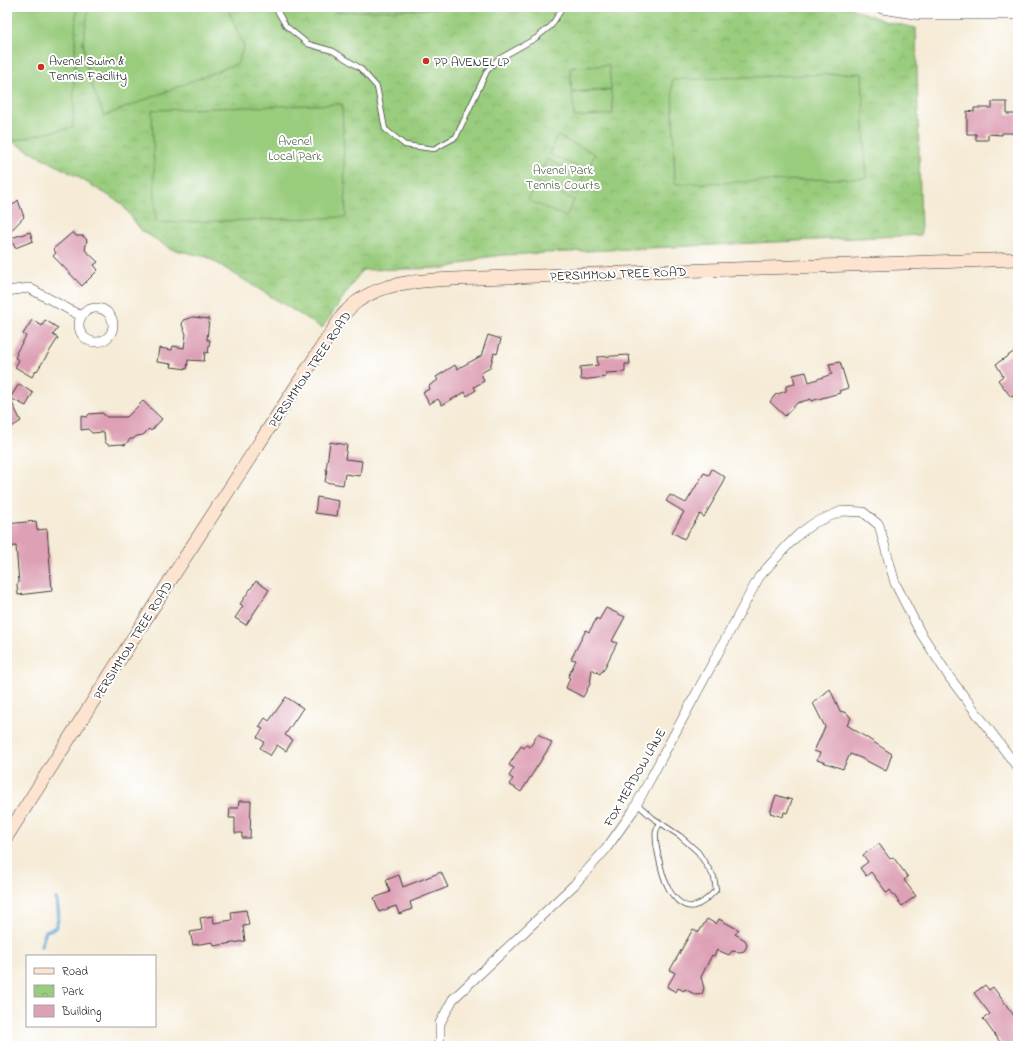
<svg xmlns="http://www.w3.org/2000/svg" width="1025" height="1053" font-family="'Indie Flower',sans-serif">
  <defs>
    <pattern id="park-crowns" width="20" height="18" patternUnits="userSpaceOnUse"><rect width="20" height="18" fill="#99cc7d"/><path d="M2 6a3 3 0 1 1 6 0M12 15a3 3 0 1 1 6 0" fill="none" stroke="#83af6b"/></pattern>
  </defs>
  <rect width="100%" height="100%" fill="#fff"/>
  <filter id="ink" filterUnits="userSpaceOnUse"><feTurbulence type="fractalNoise" baseFrequency=".025" numOctaves="2"/><feDisplacementMap in="SourceGraphic" scale="8" xChannelSelector="R" yChannelSelector="G"/><feConvolveMatrix kernelMatrix="1 2 1 2 8 2 1 2 1" color-interpolation-filters="sRGB"/></filter>
  <filter id="wash" filterUnits="userSpaceOnUse"><feTurbulence type="fractalNoise" baseFrequency=".012" numOctaves="4" result="noise"/><feDisplacementMap in="SourceGraphic" scale="16" xChannelSelector="R" yChannelSelector="G"/><feGaussianBlur stdDeviation="0.9" result="paint"/><feColorMatrix in="noise" values="0 0 0 0 0 0 0 0 0 0 0 0 0 0 0 0 0 1.4 0 .05"/><feComposite in="paint" operator="in"/></filter>
  <g filter="url(#wash)">
    <rect width="100%" height="100%" fill="#f5ebd6"/>
    <path fill="url(#park-crowns)" stroke="#5a744c" d="M 76,7 L 849,7 L 884,21 L 916,28 L 921,235 L 503,255 L 481,258 L 447,268 L 362,270 L 322,328 L 207,257 L 171,249 L 141,230 L 121,203 L 76,176 L 11,141 L 72,127 Z"/>
    <path fill="#99cc7d" stroke="#5a744c" d="M 7,7 L 76,7 L 73,127 L 11,141 L 7,139 Z
      M 89,7 L 227,7 L 244,46 L 238,63 L 104,116 L 88,75 L 83,42 Z
      M 336,7 L 493,7 L 336,12 Z
      M 609,65 L 611,89 L 572,92 L 570,68 Z
      M 862,73 L 866,178 L 675,184 L 672,80 Z
      M 611,90 L 613,114 L 574,117 L 572,93 Z
      M 342,104 L 346,217 L 156,223 L 152,110 Z
      M 557,136 L 595,154 L 587,171 L 549,154 Z
      M 547,159 L 584,177 L 576,194 L 539,177 Z
      M 537,182 L 574,200 L 566,217 L 528,200 Z"/>
    <g fill="none" stroke-linecap="round" stroke-linejoin="round">
      <path stroke="#59a2d0" stroke-width="3.5" d="M 41,946 L 46,931 L 55,928 C 60,917 59,911 56,899"/>
    </g>
    <g id="blocks">
      <path fill="#dda0b5" d="M 992,102 L 1007,102 L 1007,114 L 1018,114 L 1018,133 L 1002,133 L 1002,135 L 988,134 L 988,140 L 976,140 L 976,134 L 967,134 L 967,111 L 974,112 L 974,108 L 992,108 Z
        M 7,198 L 13,205 L 18,200 L 24,217 L 7,235 Z
        M 30,232 L 33,241 L 15,248 L 11,238 Z
        M 73,232 L 76,236 L 83,236 L 87,240 L 85,250 L 98,262 L 94,265 L 98,270 L 82,286 L 53,256 L 56,253 L 53,249 Z
        M 193,317 L 209,319 L 207,340 L 210,340 L 208,353 L 205,352 L 204,361 L 188,360 L 187,369 L 171,367 L 172,364 L 157,362 L 159,348 L 172,350 L 173,346 L 184,348 L 186,334 L 182,325 L 183,320 Z
        M 32,320 L 42,326 L 45,320 L 58,328 L 53,335 L 58,338 L 37,371 L 36,370 L 32,377 L 15,367 L 19,360 L 15,358 L 17,354 L 16,353 L 26,336 L 23,334 Z
        M 488,335 L 501,339 L 497,354 L 494,353 L 490,368 L 481,373 L 484,381 L 474,387 L 476,390 L 467,396 L 465,392 L 442,405 L 438,399 L 429,404 L 423,392 L 430,389 L 429,386 L 438,380 L 436,377 L 455,365 L 457,369 L 481,356 Z
        M 1015,351 L 1018,356 L 1018,393 L 1011,397 L 998,380 L 1003,376 L 996,364 Z
        M 629,355 L 630,364 L 625,364 L 625,372 L 606,373 L 606,377 L 581,380 L 580,367 L 598,365 L 597,357 Z
        M 840,362 L 848,388 L 839,391 L 840,393 L 811,401 L 811,399 L 797,403 L 785,416 L 770,402 L 775,395 L 786,391 L 786,386 L 795,384 L 793,375 L 806,372 L 809,382 L 832,374 L 829,364 Z
        M 19,384 L 33,393 L 26,406 L 10,398 Z
        M 7,393 L 21,421 L 7,430 Z
        M 143,401 L 162,419 L 151,431 L 149,429 L 143,435 L 137,436 L 133,439 L 130,439 L 125,445 L 121,444 L 108,445 L 105,442 L 104,432 L 92,433 L 88,429 L 81,430 L 81,416 L 87,417 L 89,414 L 102,413 L 107,417 L 127,417 Z
        M 330,442 L 347,445 L 345,459 L 362,461 L 360,476 L 345,474 L 343,485 L 325,482 L 327,470 L 326,470 Z
        M 712,469 L 725,477 L 722,483 L 723,484 L 704,517 L 700,514 L 684,539 L 672,532 L 684,512 L 666,501 L 670,495 L 686,503 L 704,473 L 709,475 Z
        M 317,497 L 339,501 L 337,516 L 315,513 Z
        M 36,521 L 37,530 L 47,529 L 52,591 L 18,595 L 17,584 L 19,583 L 16,546 L 7,547 L 7,524 Z
        M 256,581 L 269,590 L 246,625 L 235,618 L 243,606 L 240,604 Z
        M 606,608 L 625,617 L 612,641 L 617,643 L 603,671 L 602,671 L 600,674 L 592,669 L 590,684 L 583,697 L 566,688 L 570,678 L 568,677 L 576,660 L 571,659 L 586,630 L 589,632 L 597,618 L 599,620 Z
        M 830,689 L 840,711 L 847,713 L 851,718 L 847,725 L 892,754 L 886,771 L 861,758 L 850,754 L 843,769 L 817,760 L 820,753 L 814,751 L 825,727 L 813,703 Z
        M 286,697 L 303,708 L 285,735 L 293,740 L 286,751 L 277,745 L 270,756 L 260,748 L 264,742 L 257,737 L 263,729 L 259,727 L 265,718 L 269,721 Z
        M 538,734 L 552,743 L 521,792 L 509,784 L 513,779 L 509,776 L 514,768 L 509,765 L 521,746 L 524,748 L 526,745 L 530,747 Z
        M 776,795 L 792,800 L 787,813 L 784,812 L 783,817 L 770,813 Z
        M 239,801 L 251,801 L 250,838 L 242,838 L 242,833 L 235,833 L 235,818 L 229,818 L 230,808 L 238,808 Z
        M 879,844 L 890,859 L 893,857 L 908,877 L 904,880 L 916,896 L 902,906 L 890,890 L 887,893 L 871,872 L 866,876 L 860,868 L 868,862 L 863,855 Z
        M 441,872 L 448,887 L 410,902 L 412,909 L 399,914 L 396,906 L 379,912 L 374,898 L 390,892 L 386,880 L 399,875 L 403,887 Z
        M 246,910 L 249,925 L 243,926 L 245,941 L 214,946 L 213,942 L 193,945 L 190,932 L 202,930 L 200,918 L 213,916 L 214,923 L 232,920 L 231,912 Z
        M 707,919 L 716,924 L 719,919 L 739,930 L 735,934 L 745,940 L 747,944 L 746,948 L 744,951 L 740,952 L 732,951 L 729,955 L 717,950 L 714,956 L 712,955 L 701,977 L 704,988 L 702,994 L 696,995 L 685,989 L 684,991 L 678,988 L 676,992 L 667,987 L 675,973 L 670,970 L 693,929 L 699,932 Z
        M 985,985 L 989,990 L 993,987 L 1018,1021 L 1018,1040 L 1010,1046 L 1003,1046 L 983,1019 L 990,1014 L 974,993 Z"/>
    </g>
  </g>
  <g filter="url(#ink)">
    <use href="#blocks" fill-opacity="0" stroke="#3d3b38" stroke-width="1"/>
    <g fill="none" stroke-linecap="round" stroke-linejoin="round">
      <g stroke="#3d3b38" stroke-width="6">
        <path id="lane" d="M 275,7 L 286,26 L 308,44 L 333,51 L 360,68 L 377,87 L 385,129 L 405,145 L 434,149 L 456,137 L 487,71 L 497,60 L 536,38 L 551,26 L 563,7
          M 948,7 L 954,14
          M 637,804 L 653,818 L 680,836 L 698,852 L 714,877 L 716,890 C 710,896 703,904 694,906 C 682,909 671,895 667,885 C 662,876 654,841 656,831 C 657,828 659,825 660,823"/>
      </g>
      <g stroke="#3d3b38" stroke-width="10">
        <path id="street" d="M 878,7 L 882,9 L 920,15 L 1018,15
          M 7,291 L 29,288 L 81,316
          M79 325a17 17 0 1 1 34 0a17 17 0 1 1-34 0Z
          M 437,1046 L 440,1044 L 440,1023 L 453,999 L 574,885 L 606,849 L 633,811 L 759,577 L 786,547 L 799,534 L 814,523 L 842,511 L 863,512 L 879,525 L 895,583 L 920,632 L 950,678 L 1018,768"/>
      </g>
      <g stroke="#3d3b38" stroke-width="14">
        <path id="secondary" d="M 7,836 L 180,565 L 342,316 C 347,311 352,305 358,301 C 386,281 421,281 453,279 L 1018,259"/>
      </g>
      <use href="#lane" stroke="#fff" stroke-width="4.5"/>
      <use href="#street" stroke="#fff" stroke-width="9"/>
      <use href="#secondary" stroke="#fde4d0" stroke-width="13"/>
    </g>
  </g>
  <g fill="#c8321e" stroke="#fff" stroke-width="1.5">
    <circle cx="426" cy="61" r="4"/>
    <circle cx="41" cy="67" r="4"/>
  </g>
  <g text-anchor="middle" stroke-width="4" stroke-linejoin="round" paint-order="stroke">
    <g font-size="13" fill="#1c1c1c" stroke="#fff" text-anchor="start">
      <text x="49" y="65">Avenel Swim &amp;<tspan x="49" dy="15">Tennis Facility</tspan></text>
      <text x="434" y="66">PP AVENEL LP</text>
    </g>
    <g font-size="13" fill="#4e6243" stroke="#fff">
      <text x="295" y="145">Avenel<tspan x="295" dy="15">Local Park</tspan></text>
      <text x="563" y="174">Avenel Park<tspan x="563" dy="15">Tennis Courts</tspan></text>
    </g>
    <g font-size="13" fill="#1c1c1c" stroke="#fff">
      <text transform="translate(618 273) rotate(-2)" y="5">PERSIMMON TREE ROAD</text>
      <text transform="translate(309 369) rotate(-56)" y="5">PERSIMMON TREE ROAD</text>
      <text transform="translate(132 640) rotate(-58)" y="5">PERSIMMON TREE ROAD</text>
      <text transform="translate(634 777) rotate(-60)" y="5">FOX MEADOW LANE</text>
    </g>
  </g>
  <rect width="1025" height="1053" fill="none" stroke="#fff" stroke-width="24"/>
  <rect x="26" y="955" width="130" height="72" fill="#ffffff" stroke="#a4a4a4"/>
  <rect x="34" y="968" width="20" height="6" fill="#fde4d0" stroke="#a4a4a4"/>
  <text x="62" y="975" font-size="12" fill="#1c1c1c">Road</text>
  <rect x="34" y="985" width="20" height="12" fill="url(#park-crowns)" stroke="#a4a4a4"/>
  <text x="62" y="995" font-size="12" fill="#1c1c1c">Park</text>
  <rect x="34" y="1005" width="20" height="12" fill="#dda0b5" stroke="#a4a4a4"/>
  <text x="62" y="1015" font-size="12" fill="#1c1c1c">Building</text>
</svg>
